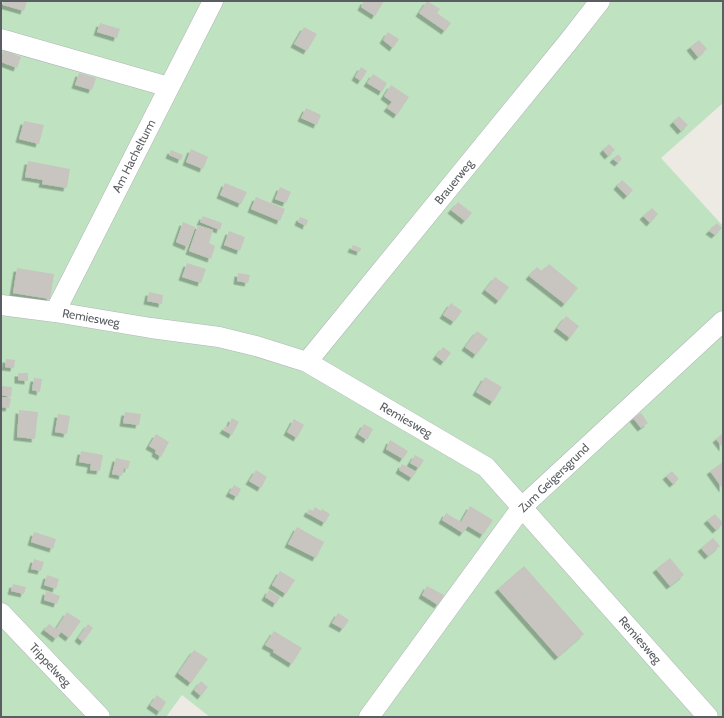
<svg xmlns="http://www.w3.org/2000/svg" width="724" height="718" font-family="Cabin,sans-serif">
  <defs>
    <filter id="shadow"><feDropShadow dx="-3.5" dy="3.5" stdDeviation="0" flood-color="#0004"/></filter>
  </defs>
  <rect width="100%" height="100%" fill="#eceae2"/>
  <path fill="#bfe3c1" d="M 1,1 L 723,1 L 723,103 L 661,158 L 723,226 L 723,717 L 210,717 L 182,695 L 166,717 L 1,717 Z"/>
  <path fill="#c8c4bf" filter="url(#shadow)" d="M 4,1 L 27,1 L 24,11 L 3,5 Z
    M 364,1 L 384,1 L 375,16 L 361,7 Z
    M 427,1 L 440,9 L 437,13 L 451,23 L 445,31 L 419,13 Z
    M 100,23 L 120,29 L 117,38 L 97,32 Z
    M 304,27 L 317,34 L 307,51 L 294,44 Z
    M 388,32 L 399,39 L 393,48 L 383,40 Z
    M 699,40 L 707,49 L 698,57 L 690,47 Z
    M 3,50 L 21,57 L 17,68 L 1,62 Z
    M 361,67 L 367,71 L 361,81 L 355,77 Z
    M 79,73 L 96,78 L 92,90 L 75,85 Z
    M 373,74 L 387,83 L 382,92 L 367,83 Z
    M 391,85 L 409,97 L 397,115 L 387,108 L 392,102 L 384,96 Z
    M 306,108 L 321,115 L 317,125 L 301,118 Z
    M 679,116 L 688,125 L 681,131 L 673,122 Z
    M 24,121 L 44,125 L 39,144 L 19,139 Z
    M 609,144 L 615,150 L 608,156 L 603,150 Z
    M 191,149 L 208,157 L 203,169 L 186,162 Z
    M 171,150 L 183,155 L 181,160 L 169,155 Z
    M 618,154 L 622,159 L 618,163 L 613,159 Z
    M 28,161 L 70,169 L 67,188 L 42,184 L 43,180 L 25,177 Z
    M 622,180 L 633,190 L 627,196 L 617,186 Z
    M 225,183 L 247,192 L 241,204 L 220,195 Z
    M 280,187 L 291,192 L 286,203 L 275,199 Z
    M 256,197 L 285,209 L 280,221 L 251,209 Z
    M 458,202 L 472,213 L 465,221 L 451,210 Z
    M 652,208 L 658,214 L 650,223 L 643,216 Z
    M 203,216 L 222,223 L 220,230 L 200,222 Z
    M 300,217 L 308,220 L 306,226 L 298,222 Z
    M 183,222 L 195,227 L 188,247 L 176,242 Z
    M 717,223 L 722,228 L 715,235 L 709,231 Z
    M 198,225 L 213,230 L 209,243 L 215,246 L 211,259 L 189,251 Z
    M 229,231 L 245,237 L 240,251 L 224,245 Z
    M 353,245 L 361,248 L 360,252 L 351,249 Z
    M 187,263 L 206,269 L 201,283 L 182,277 Z
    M 549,264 L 578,288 L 565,304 L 529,276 L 537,267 L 542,271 Z
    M 17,268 L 54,274 L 50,299 L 13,293 Z
    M 238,273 L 250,275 L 248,283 L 237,281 Z
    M 495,277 L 509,287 L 499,301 L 485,290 Z
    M 149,292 L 163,295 L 162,304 L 147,301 Z
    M 451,303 L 462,311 L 454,322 L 443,315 Z
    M 566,316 L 579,326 L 570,338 L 557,328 Z
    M 477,331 L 488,339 L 476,355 L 465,347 Z
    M 443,347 L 451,353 L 444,362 L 436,356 Z
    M 6,359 L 15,360 L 14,368 L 5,367 Z
    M 18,373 L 28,373 L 28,381 L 18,380 Z
    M 485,377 L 502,387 L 493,402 L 476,392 Z
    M 34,378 L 42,379 L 40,392 L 32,390 Z
    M 1,386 L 12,387 L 11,397 L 1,395 Z
    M 1,397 L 11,398 L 9,408 L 1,407 Z
    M 19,410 L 38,412 L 35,439 L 17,437 Z
    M 125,412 L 141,414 L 139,425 L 123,423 Z
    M 641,413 L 648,423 L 641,428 L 633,418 Z
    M 58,414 L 70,416 L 67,434 L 55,432 Z
    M 232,418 L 239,422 L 232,435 L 223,430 L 226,426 L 228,427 Z
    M 294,419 L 304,425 L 297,438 L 287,432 Z
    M 364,424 L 373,429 L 367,440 L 358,434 Z
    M 723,433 L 723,448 L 716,439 Z
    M 156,434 L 169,442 L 161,457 L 155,453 L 156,450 L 149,446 Z
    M 390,440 L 408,451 L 403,459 L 386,449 Z
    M 81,451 L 103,455 L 100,471 L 90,470 L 91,464 L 79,462 Z
    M 415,455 L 424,460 L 419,468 L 410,463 Z
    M 116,458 L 130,461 L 128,469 L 124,468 L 122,476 L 112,474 Z
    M 723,462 L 723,489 L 710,471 Z
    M 402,464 L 416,472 L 412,478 L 399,470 Z
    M 256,470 L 267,477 L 261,488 L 249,481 Z
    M 672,471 L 679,479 L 673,484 L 666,476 Z
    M 234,485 L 241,489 L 237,497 L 229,493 Z
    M 470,506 L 493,520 L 483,535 L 468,526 L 463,533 L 442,520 L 446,513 L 461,522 Z
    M 315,507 L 321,511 L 322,509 L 330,514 L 325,523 L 307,513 L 309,509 L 313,511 Z
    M 715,514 L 723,523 L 723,524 L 716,530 L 707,520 Z
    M 297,527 L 324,542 L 316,558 L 288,544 Z
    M 34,532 L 56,539 L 53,549 L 31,542 Z
    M 713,538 L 720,546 L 708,556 L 701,548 Z
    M 670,558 L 684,575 L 670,586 L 656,569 Z
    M 34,559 L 44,562 L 41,571 L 31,569 Z
    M 524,566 L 584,634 L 558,657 L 498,589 Z
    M 280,571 L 295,580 L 286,594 L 272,585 Z
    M 47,575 L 59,579 L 56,589 L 44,585 Z
    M 13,584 L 26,587 L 24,594 L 11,591 Z
    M 427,586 L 444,595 L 438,605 L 422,595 Z
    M 269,590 L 280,597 L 276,604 L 265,597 Z
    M 46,591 L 60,596 L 57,604 L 44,600 Z
    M 67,612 L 81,621 L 69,638 L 61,632 L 56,639 L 44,630 L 49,624 L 56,629 Z
    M 338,613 L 349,620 L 343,629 L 332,623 Z
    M 88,624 L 93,628 L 83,642 L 78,638 Z
    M 274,631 L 302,648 L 292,664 L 273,652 L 274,650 L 265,645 Z
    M 194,650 L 208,659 L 191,683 L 178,673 Z
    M 201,681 L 208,687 L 201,696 L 194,690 Z
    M 157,695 L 166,702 L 160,712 L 150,705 Z"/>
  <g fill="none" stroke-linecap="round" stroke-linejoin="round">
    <g stroke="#b2b4b9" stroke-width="21">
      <path id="minor" d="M 1,39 L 169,87
        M 1,305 L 55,312 L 151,328 L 219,337 L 256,346 L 307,362 L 486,467 L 708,717
        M 55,312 L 213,1
        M 307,362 L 568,42 L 600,1
        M 1,613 L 100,717
        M 369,717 L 522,507 L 723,321"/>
    </g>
    <use href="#minor" stroke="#fff" stroke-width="20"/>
  </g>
  <g text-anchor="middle" stroke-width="3" stroke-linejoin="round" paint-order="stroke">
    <g font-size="12" fill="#5a5d62" stroke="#fff">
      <text transform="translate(134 156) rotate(-63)" y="4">Am Hachelturm</text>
      <text transform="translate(454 182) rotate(-51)" y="4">Brauerweg</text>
      <text transform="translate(91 318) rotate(10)" y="4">Remiesweg</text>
      <text transform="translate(406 420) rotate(30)" y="4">Remiesweg</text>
      <text transform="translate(554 478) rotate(-44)" y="4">Zum Geigersgrund</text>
      <text transform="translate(640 640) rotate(49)" y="4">Remiesweg</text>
      <text transform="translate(50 665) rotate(47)" y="4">Trippelweg</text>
    </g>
  </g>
  <rect width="724" height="718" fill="none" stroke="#5a5d62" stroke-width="4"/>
</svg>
